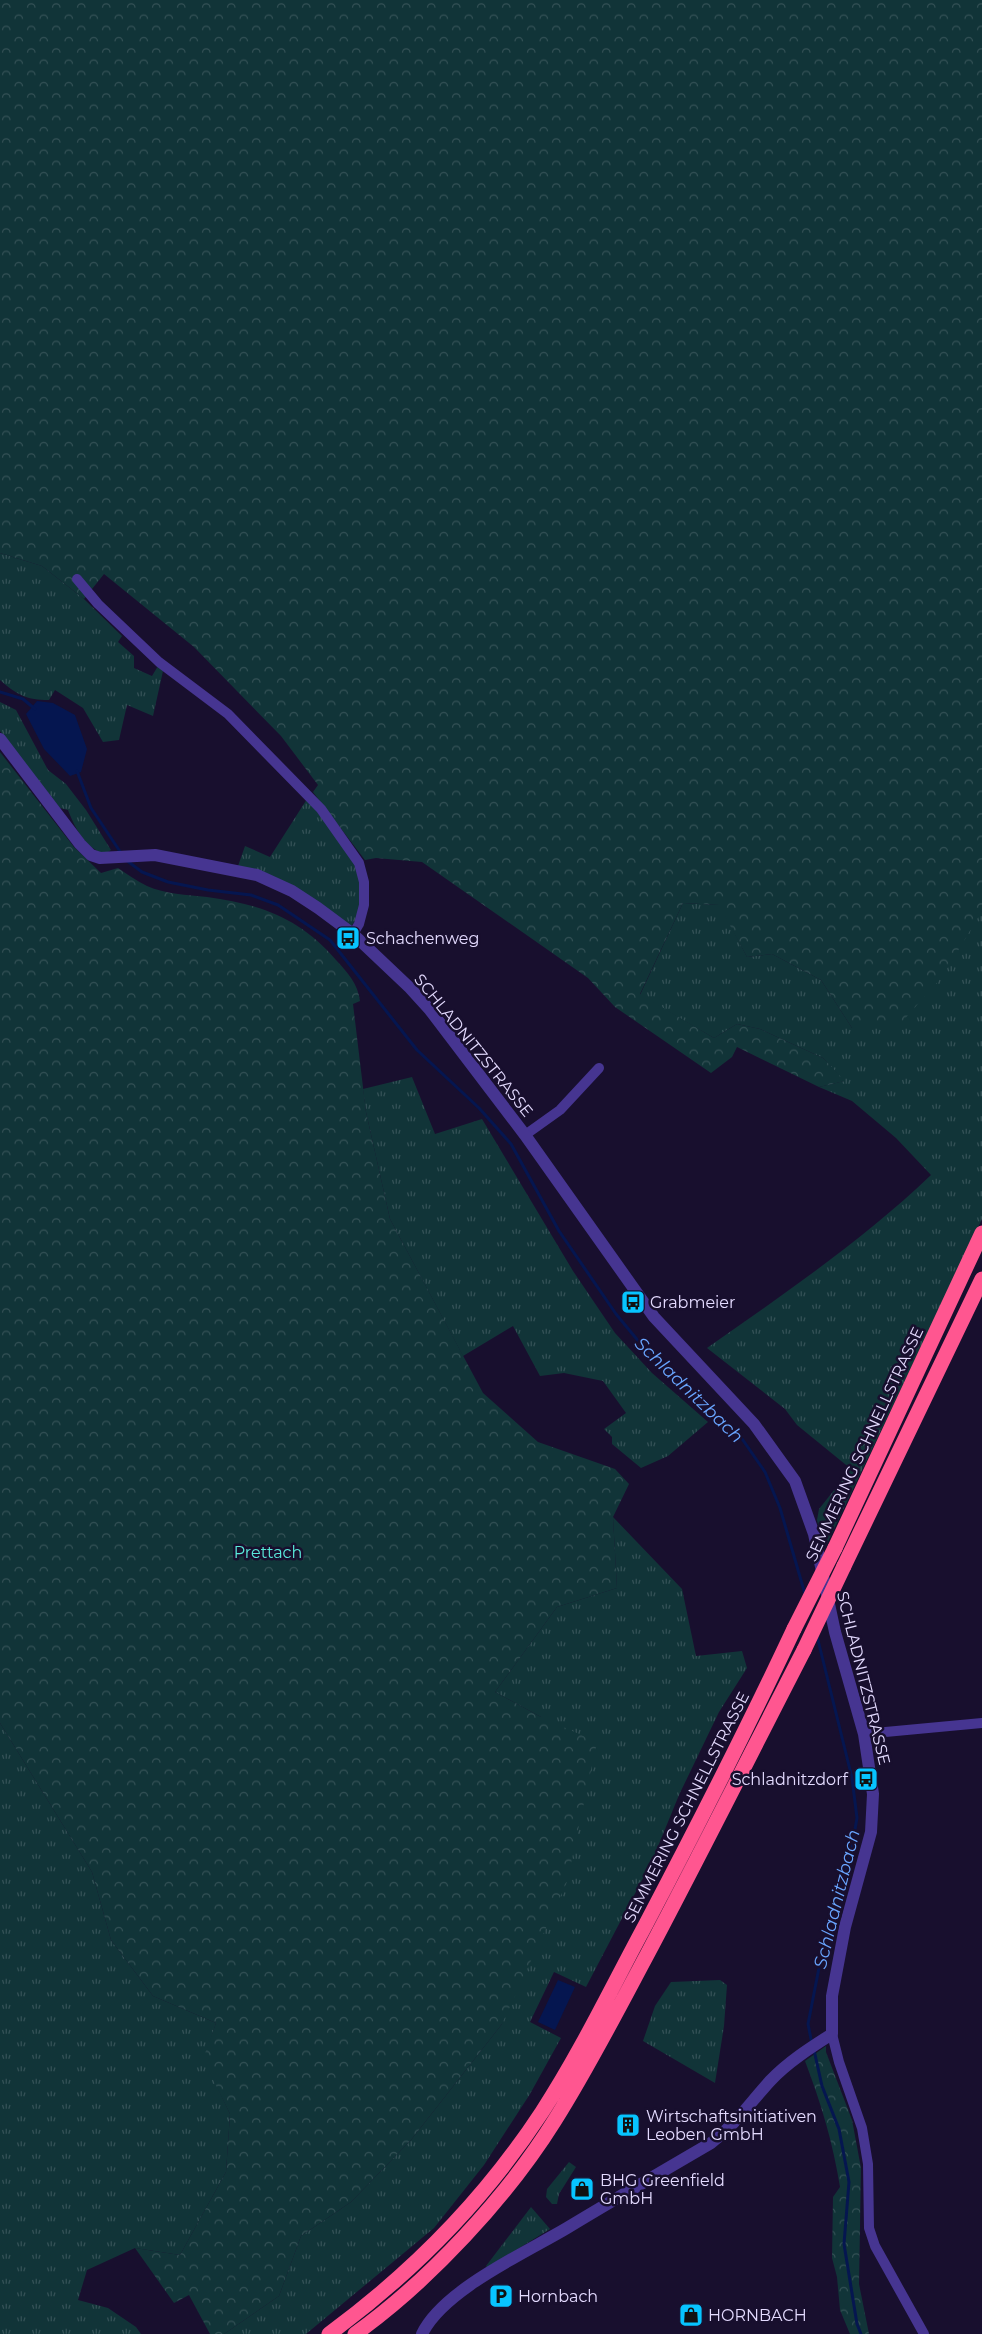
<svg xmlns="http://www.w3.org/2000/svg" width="982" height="2334" font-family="Montserrat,sans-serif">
  <defs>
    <pattern id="grass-tufts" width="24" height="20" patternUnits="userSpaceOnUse" patternTransform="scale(1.25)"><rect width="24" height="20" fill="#113438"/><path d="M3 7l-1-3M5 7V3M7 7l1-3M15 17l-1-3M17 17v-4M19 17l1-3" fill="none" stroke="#345156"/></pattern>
    <pattern id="forest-crowns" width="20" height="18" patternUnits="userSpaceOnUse" patternTransform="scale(1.25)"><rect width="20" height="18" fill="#113438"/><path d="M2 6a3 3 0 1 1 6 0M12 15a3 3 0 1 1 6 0" fill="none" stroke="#345156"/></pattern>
  </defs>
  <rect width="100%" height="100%" fill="#180f2e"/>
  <path fill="url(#grass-tufts)" d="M 0,553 L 42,566 L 84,599 L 122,636 L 118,642 L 134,656 L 134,668 L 152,676 L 158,666 L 163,671 L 153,716 L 127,705 L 119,740 L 103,742 L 83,708 L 55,690 L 49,700 C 27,700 17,695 0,680 Z
    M 0,702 L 16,710 L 48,770 L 66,784 L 86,810 L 111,850 L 105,854 C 85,848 75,828 68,810 L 60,808 L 0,731 Z
    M 307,799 C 323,819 344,842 357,864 C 365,878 363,915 351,926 L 238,866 L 245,846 L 270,857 Z
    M 683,903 L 720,905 L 747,957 L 772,954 L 821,980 L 852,1028 L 982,911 L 982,1219 L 824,1550 L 817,1520 L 819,1509 L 851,1469 L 797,1425 L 785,1409 L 707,1348 C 784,1294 863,1240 931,1175 L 896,1138 L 852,1101 L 819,1087 L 844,1081 L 823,1058 L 760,1029 L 737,1024 L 714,1038 L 640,995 Z
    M 412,1077 L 435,1134 L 482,1119 L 573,1271 L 615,1333 L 652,1373 L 708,1422 L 668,1456 L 641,1468 L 612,1444 L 612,1437 L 604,1429 L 626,1413 L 603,1381 L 564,1373 L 540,1376 L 513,1326 L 463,1356 L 390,1219 L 366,1112 L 363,1089 Z
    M 613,1517 L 682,1589 L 696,1656 L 742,1651 L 747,1668 L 719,1712 L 679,1795 L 652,1861 L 586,1987 L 554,1972 L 530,2022 L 561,2038 L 530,2094 L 484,2165 L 434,2228 L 306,2334 L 224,2334 L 279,2296 L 301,2236 L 351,2202 L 411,2140 L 502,2024 L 541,1717 L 495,1692 L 557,1607 L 617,1588 Z
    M 0,1723 L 92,1872 L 111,1940 L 153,1996 L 216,2023 L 204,2059 L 230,2114 L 226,2172 L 180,2255 L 135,2248 L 87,2270 L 78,2300 L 108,2308 L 136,2327 L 141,2334 L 0,2334 Z
    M 720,1980 L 727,1985 L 724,2026 L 715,2083 L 643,2041 L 655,2006 L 671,1982 Z
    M 569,2162 L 576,2167 L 559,2194 L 557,2204 L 552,2204 L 546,2197 L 547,2189 Z
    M 531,2207 L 550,2229 L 487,2268 L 486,2266 Z"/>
  <path fill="url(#forest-crowns)" d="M 0,0 L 982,0 L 982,911 L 942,977 L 902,1022 L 852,1028 L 821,980 L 772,954 L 747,957 L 719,905 L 683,903 L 640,994 L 714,1038 L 737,1024 L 760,1029 L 823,1058 L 845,1081 L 819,1087 L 737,1047 L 732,1057 L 711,1073 L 615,1007 L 588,978 L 422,862 L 376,858 L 365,860 L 313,792 L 318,785 L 281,736 L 194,647 L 104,574 L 84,599 L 42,566 L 0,553 Z
    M 0,752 L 74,847 L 101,873 L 118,868 C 127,874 137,881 147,886 C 165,894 187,895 207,897 C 260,904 300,918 336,960 C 348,973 358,984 360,1001 L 353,1004 L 366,1112 L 390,1219 L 483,1393 L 538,1442 L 615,1469 L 629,1484 L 613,1517 L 617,1588 L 557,1607 L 495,1692 L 541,1717 L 597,1742 L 567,1882 L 502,2024 L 411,2140 L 351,2202 L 301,2236 L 279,2296 L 224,2334 L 210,2334 L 189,2295 L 174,2303 L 135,2248 L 180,2255 L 226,2172 L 230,2114 L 203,2059 L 216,2023 L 153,1996 L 111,1940 L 92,1872 L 0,1723 Z
    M 826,2046 L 826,2052 L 852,2120 L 861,2168 L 859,2284 L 869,2334 L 850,2334 L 840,2310 L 837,2277 L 832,2258 L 833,2197 L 840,2187 C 833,2143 821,2103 805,2061 Z"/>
  <path fill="#051650" d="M 37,701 L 53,703 L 75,715 L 87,749 L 81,772 L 70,776 L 44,749 L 26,714 Z
    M 558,1980 L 575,1987 L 555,2030 L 538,2022 Z"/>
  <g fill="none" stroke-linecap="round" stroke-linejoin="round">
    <path stroke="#051650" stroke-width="3" d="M 0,692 L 23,699 L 35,709
      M 77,771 L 91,808 L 121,853
      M 126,860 L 142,872 L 168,882 L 208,890 L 251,895 L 278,905 L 330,940 L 417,1050 L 479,1108 L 511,1144 L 559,1231 L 616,1314 L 649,1354 L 738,1433 L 765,1472 L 780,1508 L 805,1594
      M 812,2044 L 808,2024 L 827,1927 L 851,1852 L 857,1818 L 852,1778 L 817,1636
      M 814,2050 L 822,2086 L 839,2129 L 849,2182 L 844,2244 L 857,2324 L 861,2334"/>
    <path stroke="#463591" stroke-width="10" d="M 77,579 L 98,604 L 159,662 L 228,714 L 321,809 L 359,863 L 364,882 L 364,905 L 359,924 L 353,934
      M 525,1135 L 560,1110 L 599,1068
      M 864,1734 L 982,1723
      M 832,2034 L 839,2062 L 862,2128 L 868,2164 L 869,2228 L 875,2246 L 924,2334"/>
    <path stroke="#463591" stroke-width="12" d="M 0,739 L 80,844 L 91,855 L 100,858 L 155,855 L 257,875 L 292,891 L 318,908 L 353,934 L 410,988 L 430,1010 L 525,1135 L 654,1317 L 754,1424 L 795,1481 L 814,1534 L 835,1632 L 864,1734 L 873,1794 L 871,1832 L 845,1927 L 832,1996 L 832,2034 C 810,2048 788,2062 770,2081 C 749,2104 737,2123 711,2143 C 663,2171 615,2199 567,2228 C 525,2253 443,2290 422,2334"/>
    <path stroke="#ff5690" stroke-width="15" d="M 835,1548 L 982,1233
      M 844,1566 L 982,1279
      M 329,2334 C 412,2273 485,2199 542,2112 C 581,2052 612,1987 646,1924 C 697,1827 747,1729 794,1629
      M 355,2334 C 429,2281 507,2197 555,2120 C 589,2066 618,2009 648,1953 C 701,1853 752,1751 804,1650"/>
    <path stroke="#ff5690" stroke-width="15" d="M 794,1629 L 835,1548
      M 804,1650 L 844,1566"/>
  </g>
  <defs>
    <g id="bus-square" transform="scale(1.25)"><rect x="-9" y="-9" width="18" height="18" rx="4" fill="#07c4ff" stroke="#180f2e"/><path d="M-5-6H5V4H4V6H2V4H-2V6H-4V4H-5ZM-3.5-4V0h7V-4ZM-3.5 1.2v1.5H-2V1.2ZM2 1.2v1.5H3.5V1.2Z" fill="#111"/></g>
    <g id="building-square" transform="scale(1.25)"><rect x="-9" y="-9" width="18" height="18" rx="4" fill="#07c4ff" stroke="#180f2e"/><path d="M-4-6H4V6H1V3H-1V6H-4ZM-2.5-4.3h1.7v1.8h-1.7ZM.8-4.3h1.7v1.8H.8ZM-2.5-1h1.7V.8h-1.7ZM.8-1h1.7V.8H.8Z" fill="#111"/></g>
    <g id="shop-square" transform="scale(1.25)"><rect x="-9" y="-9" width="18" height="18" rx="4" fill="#07c4ff" stroke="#180f2e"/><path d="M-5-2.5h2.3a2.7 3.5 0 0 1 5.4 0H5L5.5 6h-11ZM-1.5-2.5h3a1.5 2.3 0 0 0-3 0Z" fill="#111"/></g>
    <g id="parking-square" transform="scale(1.25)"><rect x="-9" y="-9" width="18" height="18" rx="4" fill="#07c4ff" stroke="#180f2e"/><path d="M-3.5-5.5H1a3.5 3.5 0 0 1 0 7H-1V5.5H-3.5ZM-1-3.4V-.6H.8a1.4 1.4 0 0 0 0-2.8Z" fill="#111"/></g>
  </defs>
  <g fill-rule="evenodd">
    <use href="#bus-square" x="348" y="938"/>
    <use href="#bus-square" x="633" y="1302"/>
    <use href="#bus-square" x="866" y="1779"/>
    <use href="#building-square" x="628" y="2125"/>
    <use href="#shop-square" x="582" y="2189"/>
    <use href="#parking-square" x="501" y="2296"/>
    <use href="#shop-square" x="691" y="2315"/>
  </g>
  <g text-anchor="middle" stroke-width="5" stroke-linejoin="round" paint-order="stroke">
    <g font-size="16" fill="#e4dbff" stroke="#180f2e" text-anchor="start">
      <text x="366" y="944">Schachenweg</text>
      <text x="650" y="1308">Grabmeier</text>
      <text x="848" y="1785" text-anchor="end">Schladnitzdorf</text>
      <text x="646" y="2122">Wirtschaftsinitiativen<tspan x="646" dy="18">Leoben GmbH</tspan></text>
      <text x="600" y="2186">BHG Greenfield<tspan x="600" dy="18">GmbH</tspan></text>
      <text x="518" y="2302">Hornbach</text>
      <text x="708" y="2321">HORNBACH</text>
    </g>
    <g font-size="16" fill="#e4dbff" stroke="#180f2e">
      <text transform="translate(474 1045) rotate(51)" y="6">SCHLADNITZSTRASSE</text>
      <text transform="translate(864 1444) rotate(-65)" y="6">SEMMERING SCHNELLSTRASSE</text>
      <text transform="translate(864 1678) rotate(76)" y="6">SCHLADNITZSTRASSE</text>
      <text transform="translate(686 1807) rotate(-63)" y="6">SEMMERING SCHNELLSTRASSE</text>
    </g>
    <g font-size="16" fill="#5aecdc" stroke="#180f2e">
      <text x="268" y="1558">Prettach</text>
    </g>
    <g font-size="18" font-style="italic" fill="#69a5ff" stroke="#180f2e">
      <text transform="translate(689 1390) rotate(44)" y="6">Schladnitzbach</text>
      <text transform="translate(837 1899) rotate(-76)" y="6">Schladnitzbach</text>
    </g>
  </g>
</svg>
